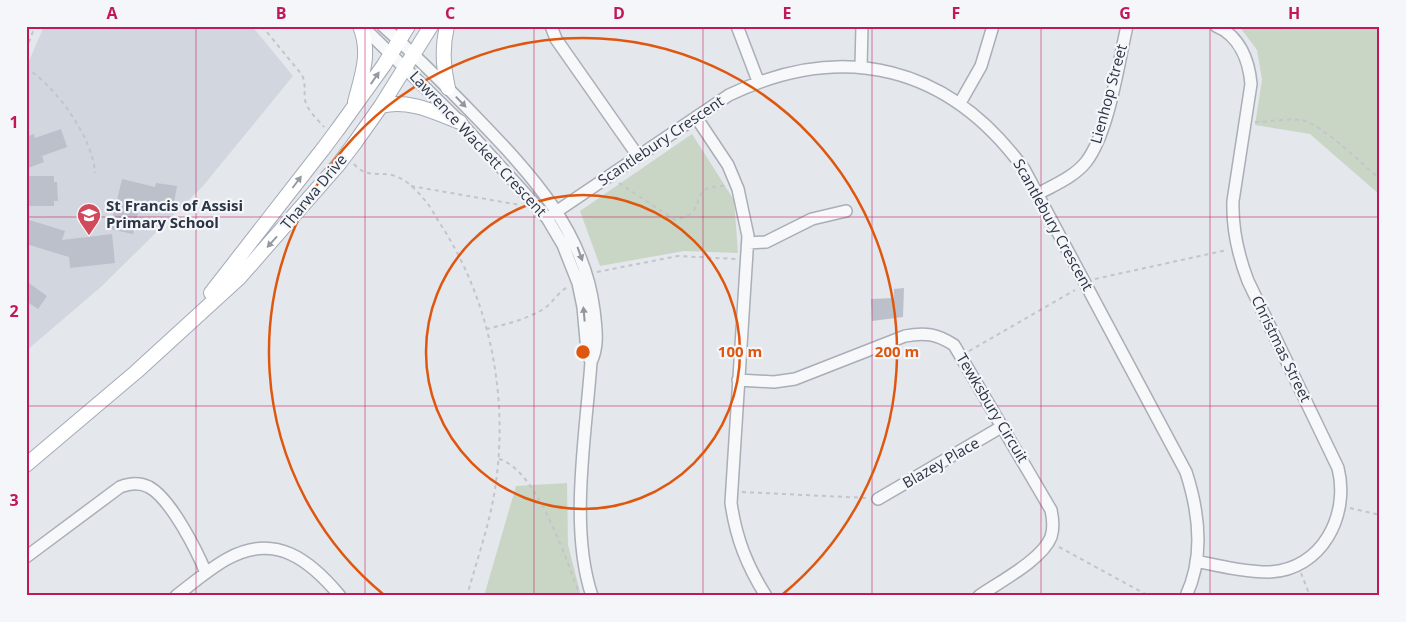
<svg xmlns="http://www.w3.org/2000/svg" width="1406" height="622" font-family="'Open Sans',sans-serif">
  <rect width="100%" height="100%" fill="#e4e7ec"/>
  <path fill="#d2d6de" d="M 44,26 L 252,26 L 293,76 L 203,186 L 102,286 L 26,351 L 26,68 Z"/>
  <path fill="#c9d6c5" d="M 1239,26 L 1380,26 L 1380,195 L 1310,134 L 1255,125 L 1262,80 L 1257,50 Z
    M 692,134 L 734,200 L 738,253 L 684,251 L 600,266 L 580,211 Z
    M 567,483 L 568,545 L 581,596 L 484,596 L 516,486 Z"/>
  <path fill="#bbc0ca" d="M 61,129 L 67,147 L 42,156 L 44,162 L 28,168 L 26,137 L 34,134 L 35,138 Z
    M 26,176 L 54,176 L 54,182 L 57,182 L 58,201 L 54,201 L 54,206 L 26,206 Z
    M 122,179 L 155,187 L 156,183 L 177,186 L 173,209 L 140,204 L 133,234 L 110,229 Z
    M 26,219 L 65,231 L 62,240 L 112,234 L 115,263 L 70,268 L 69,257 L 26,244 Z
    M 26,281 L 47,296 L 38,309 L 26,301 Z
    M 904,288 L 903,317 L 872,321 L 871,299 L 894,298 L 894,289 Z"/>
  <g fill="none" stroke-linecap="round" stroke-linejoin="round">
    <g stroke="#a9aeb7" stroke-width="14">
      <path id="minor" d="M 362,26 L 460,122 L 547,218 L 563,245 L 578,283 L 583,307 L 587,351 L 591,362
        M 383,26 C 415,55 446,86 476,117 C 530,173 584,230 594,310 C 596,328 599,346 591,362 C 586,434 569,528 592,596
        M 551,26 L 556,39 L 638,156
        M 737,26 L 758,81
        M 861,67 L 862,26
        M 960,103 L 981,66 L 993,26
        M 696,117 L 728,165 L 738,189 L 748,236 L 731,503 C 736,538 747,566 766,596
        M 1038,194 C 1054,185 1074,177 1086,162 C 1109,132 1118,65 1127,26
        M 547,218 L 729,95 C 844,40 949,66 1024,169 L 1186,472 C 1199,512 1205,556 1186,596
        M 748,243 L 766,242 L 812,219 L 846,211
        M 738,380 L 774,382 L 795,379 L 905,336 C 925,332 937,334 954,345 L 1051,510 C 1053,519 1054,528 1051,537 C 1042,560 999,582 979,596
        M 878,499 L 1003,426
        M 26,557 L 120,487 C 130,483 139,482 149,487 C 171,499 197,551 206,573
        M 1196,561 C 1220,566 1245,572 1269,572 C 1322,570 1350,515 1338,468 L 1248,281 C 1238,255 1232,230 1233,201 L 1251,84 C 1249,61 1240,36 1216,26
        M 176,596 C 193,583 209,569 227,559 C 275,532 310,560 340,596"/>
    </g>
    <g stroke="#a3abb8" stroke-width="16">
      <path id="major" d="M 447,26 C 442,48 443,66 448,88
        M 355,102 C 362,75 371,53 360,26
        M 381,106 C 409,99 434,112 460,122
        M 338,129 L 384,65 L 408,26
        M 354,144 L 381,106 L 431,26
        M 211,293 L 323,149
        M 26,465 L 136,372 L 240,277 L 338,165"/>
    </g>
    <path stroke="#c2c5cb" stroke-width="2" stroke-dasharray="4 4" stroke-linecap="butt" d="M 262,26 L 302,75 C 306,84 304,91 305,100 C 307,110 318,120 324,127
      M 26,50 L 35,26
      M 26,68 C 56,86 93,138 95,173
      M 1255,122 C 1270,122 1288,118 1302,120 C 1323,125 1362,164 1380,179
      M 354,164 C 366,178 376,172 392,175 C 404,178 415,188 422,197 C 430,205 435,216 441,225 C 490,301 508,394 496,482 C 491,521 477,559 467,596
      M 619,183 L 675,220 C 680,218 686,217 690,214 C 704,203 691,186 724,186
      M 411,186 L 520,205
      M 597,272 L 678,256 L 736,259
      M 1095,279 L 1227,250
      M 486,329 C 505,325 526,319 542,310 C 552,304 558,292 569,286
      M 969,351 L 1075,290
      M 499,459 C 537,470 566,559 579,593
      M 742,492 L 867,498
      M 1350,508 L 1380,515
      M 1059,547 L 1149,596
      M 1301,573 L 1310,596"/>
    <use href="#minor" stroke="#f7f8fa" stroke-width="11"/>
    <use href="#major" stroke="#fff" stroke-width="14"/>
    <g stroke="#a3abb8" stroke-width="16" stroke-linecap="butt">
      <path id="major-bridge" d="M 323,149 L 338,129
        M 338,165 L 354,144"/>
    </g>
    <use href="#major-bridge" stroke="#fff" stroke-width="14"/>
  </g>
  <defs><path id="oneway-solid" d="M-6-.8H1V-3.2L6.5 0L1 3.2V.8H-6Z" transform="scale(1.25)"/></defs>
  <g fill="#959aa2">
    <use href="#oneway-solid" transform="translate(375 78) rotate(-55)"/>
    <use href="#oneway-solid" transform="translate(297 182) rotate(-53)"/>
    <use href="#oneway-solid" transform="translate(272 242) rotate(132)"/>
  </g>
  <g fill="#9196a0">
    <use href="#oneway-solid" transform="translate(461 102) rotate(46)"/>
    <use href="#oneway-solid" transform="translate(580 254) rotate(70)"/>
    <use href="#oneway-solid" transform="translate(584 314) rotate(-95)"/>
  </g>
  <path fill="none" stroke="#c2185b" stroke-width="1" stroke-opacity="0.55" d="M 196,26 L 196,596M 365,26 L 365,596M 534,26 L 534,596M 703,26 L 703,596M 872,26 L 872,596M 1041,26 L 1041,596M 1210,26 L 1210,596M 26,217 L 1380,217M 26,406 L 1380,406"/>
  <g fill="none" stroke="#df570f" stroke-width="2.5">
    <circle cx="583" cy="352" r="157"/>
    <path d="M383 594A314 314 0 1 1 783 594"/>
  </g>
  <defs>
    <g id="school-pin" transform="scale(1.25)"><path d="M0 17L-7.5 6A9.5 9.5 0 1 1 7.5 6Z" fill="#d1495b" stroke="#f4f6f9"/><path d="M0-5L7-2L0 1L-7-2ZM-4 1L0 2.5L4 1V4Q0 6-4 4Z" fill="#fff"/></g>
  </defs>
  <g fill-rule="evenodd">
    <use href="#school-pin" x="89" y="215"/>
  </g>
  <g text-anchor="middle" stroke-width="4.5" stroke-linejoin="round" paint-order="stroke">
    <g font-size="15" fill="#2b3445" stroke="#f4f6f9">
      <text transform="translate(1109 94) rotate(-75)" y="5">Lienhop Street</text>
      <text transform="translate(661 141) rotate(-34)" y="5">Scantlebury Crescent</text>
      <text transform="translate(478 144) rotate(47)" y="5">Lawrence Wackett Crescent</text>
      <text transform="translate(314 192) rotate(-50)" y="5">Tharwa Drive</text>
      <text transform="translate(1053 225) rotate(61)" y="5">Scantlebury Crescent</text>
      <text transform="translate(1281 349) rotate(64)" y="5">Christmas Street</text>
      <text transform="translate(992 408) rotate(59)" y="5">Tewksbury Circuit</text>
      <text transform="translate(941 463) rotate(-30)" y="5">Blazey Place</text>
    </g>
    <g font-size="15" font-weight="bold" fill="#2b3445" stroke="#f4f6f9" text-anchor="start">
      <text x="106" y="211">St Francis of Assisi<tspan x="106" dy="17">Primary School</tspan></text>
    </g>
  </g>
  <circle cx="583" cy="352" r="8" fill="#df570f" stroke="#f4f6f9" stroke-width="2.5"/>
  <g font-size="15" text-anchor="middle" font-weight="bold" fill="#df570f" stroke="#f4f6f9" stroke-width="4.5" stroke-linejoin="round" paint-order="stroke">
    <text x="740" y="357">100 m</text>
    <text x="897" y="357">200 m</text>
  </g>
  <rect width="1406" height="622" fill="none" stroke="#f4f6f9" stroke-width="55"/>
  <rect x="28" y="28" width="1350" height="566" fill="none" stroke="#c2185b" stroke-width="2"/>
  <g font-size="16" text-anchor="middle" font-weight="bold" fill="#c2185b">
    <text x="112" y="19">A</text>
    <text x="281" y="19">B</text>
    <text x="450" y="19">C</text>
    <text x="619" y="19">D</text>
    <text x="787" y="19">E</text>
    <text x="956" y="19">F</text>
    <text x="1125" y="19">G</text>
    <text x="1294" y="19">H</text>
    <text x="14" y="128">1</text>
    <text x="14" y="317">2</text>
    <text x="14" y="506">3</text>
  </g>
</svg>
